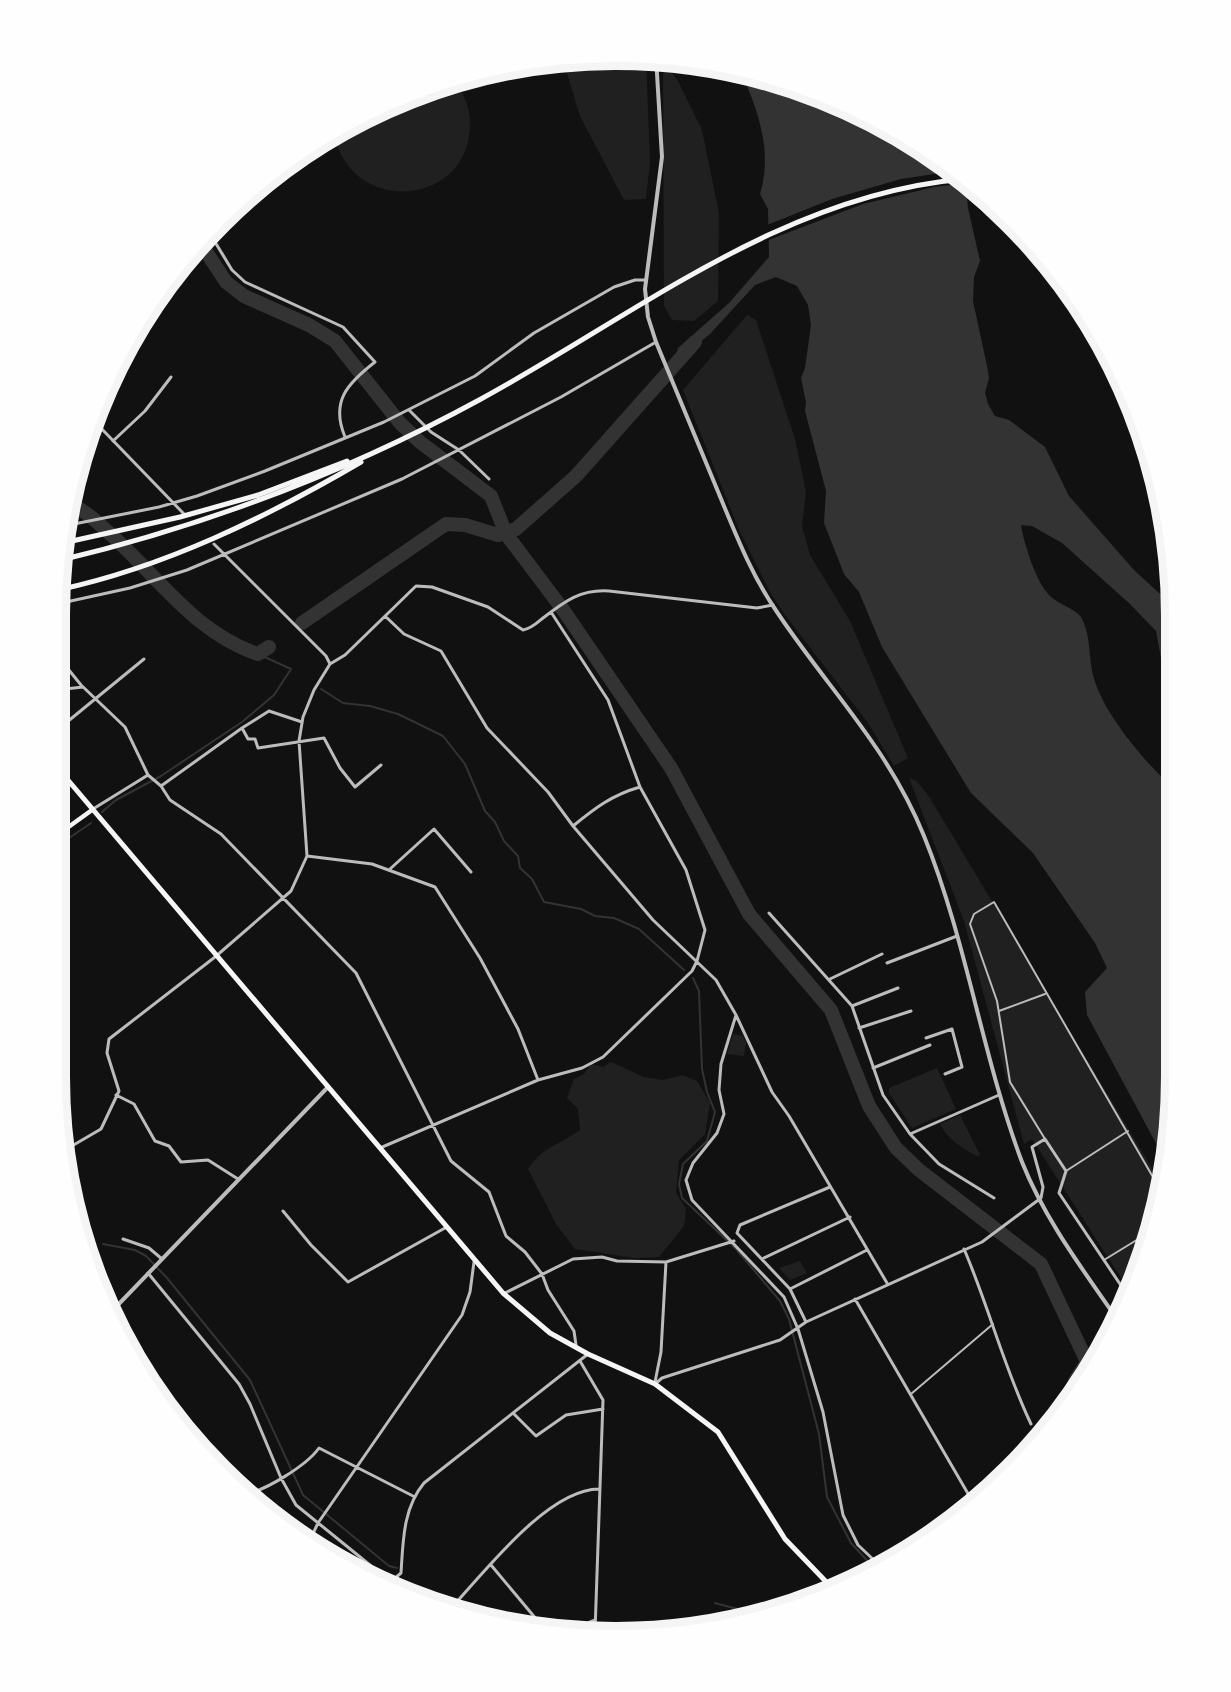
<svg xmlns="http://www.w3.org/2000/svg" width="1231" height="1692" font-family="Ubuntu,sans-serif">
  <rect width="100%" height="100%" fill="#111"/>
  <path fill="#202020" d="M 646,57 L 650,162 L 646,199 L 624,200 L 580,116 L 563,60 Z
    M 663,60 L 678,81 L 702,130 L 719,213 L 718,301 L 694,321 L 672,320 L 664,306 Z
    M 454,81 C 464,93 470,108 470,123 C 471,208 348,217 334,132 L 436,85 Z
    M 747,315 L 756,320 L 795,439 L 806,492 L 802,526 L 810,555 L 850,621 L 908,758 L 894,766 L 868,723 L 785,615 L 770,592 L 740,532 L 683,390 Z
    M 909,778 L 917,781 L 930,798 L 1162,1185 L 1156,1222 L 1130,1292 L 1032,1139 L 1024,1144 L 964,921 Z
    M 733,1034 L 743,1036 L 746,1043 L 744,1056 L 727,1054 Z
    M 611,1062 L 644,1077 L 663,1080 L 682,1075 L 697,1081 L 710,1103 L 705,1134 L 679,1160 L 676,1193 L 686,1209 L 684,1226 L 659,1257 L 635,1258 L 575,1249 L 556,1224 L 528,1169 C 543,1146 558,1146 580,1130 L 578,1109 L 567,1098 L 574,1079 L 584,1074 L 591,1064 L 603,1067 Z
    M 937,1068 L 956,1109 L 912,1128 L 889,1093 L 889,1088 Z
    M 960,1115 L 980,1155 L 977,1156 C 962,1148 948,1140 940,1124 Z
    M 800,1261 L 807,1273 L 790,1280 L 779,1268 Z"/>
  <path fill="#333" d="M 741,71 L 761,75 L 863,113 L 965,179 L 968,208 L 980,261 L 974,277 L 973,301 L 987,366 L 989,378 L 985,393 L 988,404 L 995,416 L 1009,420 L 1045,447 L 1069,496 L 1134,570 L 1171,604 L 1172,683 L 1161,658 L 1156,631 L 1130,604 L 1062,543 L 1032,526 L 1021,525 C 1024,544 1036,582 1050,596 C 1058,604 1074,608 1081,617 C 1090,632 1089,654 1092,671 C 1100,710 1143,760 1172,787 L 1174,1113 L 1166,1162 L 1087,1015 L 1085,992 L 1107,968 L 1095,943 L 1033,853 L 971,793 L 882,647 L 859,592 L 844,574 L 824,523 L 826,491 L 805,411 L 806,402 L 801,378 L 805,368 L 811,325 L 808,305 L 797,286 L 776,277 L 755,285 L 710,334 L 685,354 L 676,355 L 678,348 L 729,303 L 769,257 L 768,209 L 760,194 C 773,150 758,112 741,71 Z"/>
  <path fill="#111" d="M 955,171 L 968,183 L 934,187 L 863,204 L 766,241 L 767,225 L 832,199 L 901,179 Z"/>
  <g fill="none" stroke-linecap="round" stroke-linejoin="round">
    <path stroke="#333" stroke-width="2" d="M 321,689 L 343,703 L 370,706 L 398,714 L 443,736 L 465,764 L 485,811 L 495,822 L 504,841 L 518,856 L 520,868 L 532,879 L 544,902 L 581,909 L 595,916 L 614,918 L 639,929 L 684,970
      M 102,812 L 116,800 L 161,776 L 242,722 L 274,695 L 291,669 L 258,654
      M 56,847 L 91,823
      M 693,978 L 699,991 L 702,1069 L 707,1092 L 715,1112 L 707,1141 L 683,1164 L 679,1184 L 682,1198 L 736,1249 L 780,1301 L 789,1319 L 819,1434 L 827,1497 L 851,1543 L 873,1567
      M 103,1244 L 135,1250 L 146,1256 L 167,1278 L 250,1380 L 303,1495 L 389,1566 L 397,1568
      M 715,1603 L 756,1614"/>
    <path stroke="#333" stroke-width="14" d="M 203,247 L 226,282 L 244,296 L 309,325 L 335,341 L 400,423 L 420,442 L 491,496 L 506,534 L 564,611 L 671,768 L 749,914 L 831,1010 L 869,1106 L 896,1148 L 919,1170 L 1041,1264 L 1090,1368
      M 67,503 C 84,509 96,521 108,532 C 157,575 194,633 258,654 L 269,647
      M 302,623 L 446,524 L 465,525 L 498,535 L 516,529 L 576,476 L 695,342
      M 1070,1400 L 1075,1381 L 1087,1362"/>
    <path stroke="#bcbcbc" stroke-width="2" d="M 999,1011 L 1045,994
      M 1045,1139 L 1010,1082 L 997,1001 L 970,924 L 974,914 L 994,902 L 1161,1191
      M 1066,1171 L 1128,1131
      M 1104,1260 L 1153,1230
      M 911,1394 L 993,1324"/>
    <path stroke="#bcbcbc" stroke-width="3" d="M 212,237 L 232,270 L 245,282 L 343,327 L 375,362 C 348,383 330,401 345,437
      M 409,410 L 431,432 L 459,450 L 489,479
      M 97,424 L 184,514
      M 113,441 L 145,411 L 171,377
      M 64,526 L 159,507 L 197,496 L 265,471 L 384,422 L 475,376 L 534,333 L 614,287 L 635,280 L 645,280
      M 214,544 L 326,656 L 330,664
      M 57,604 L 130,588 L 187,570 L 402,479 L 561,397 L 656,342
      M 385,616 L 404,634 L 441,651 L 487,728 L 548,792 L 573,826 L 653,920 L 716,980 L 736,1015 L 772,1092 L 789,1116 L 887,1283
      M 56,654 L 81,685 L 125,727 L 148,775 L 161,786 L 170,800 L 221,834 L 356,973 L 451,1161 L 489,1192 L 506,1236 L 525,1252 L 542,1274 L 548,1290 L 574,1331 L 576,1345
      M 56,690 L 83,687
      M 242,728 L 269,711 L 302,722
      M 56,731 L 144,659
      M 161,786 L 242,728 L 248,739 L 255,739 L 258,748 L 324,738 L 340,768 L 355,787 L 381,765
      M 93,809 L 148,775
      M 573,826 C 595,808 612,795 640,787
      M 307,856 L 372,864 L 435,887 L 480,958 L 518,1029 L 538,1080 L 380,1148
      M 390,869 L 434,829 L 471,872
      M 769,913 L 852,1006 L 883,1095 L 910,1134 L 939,1164 L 994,1198
      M 887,963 L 957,936
      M 830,979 L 882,954
      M 852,1006 L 898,988
      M 736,1015 L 721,1064 L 719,1090 L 724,1114 L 717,1133 L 693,1163 L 686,1180 L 692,1200 L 784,1297 L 798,1329 L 823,1412 L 843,1515 L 858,1545 L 878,1564
      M 859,1028 L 911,1011
      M 926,1038 L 952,1029 L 962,1067 L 945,1074
      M 873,1068 L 930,1045
      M 538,1080 L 582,1068 L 603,1057 L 692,971 L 697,961 L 705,930 L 686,870 L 640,787 L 608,700 L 551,612
      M 116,1095 L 134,1104 L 155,1141 L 169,1146 L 181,1162 L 208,1160 L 238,1179
      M 910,1134 L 999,1095
      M 65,1150 L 101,1129 L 119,1091 L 107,1053 L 109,1039 L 215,957 L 291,891 L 307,856 L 299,741 L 303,717 L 314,690 L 330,664 L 345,655 L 416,586 L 432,587 L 488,607 L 523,630 C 531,629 537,623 543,618 C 565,601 581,589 609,591 L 757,608 L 773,605
      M 283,1211 L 311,1245 L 348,1282 L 445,1228
      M 123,1239 L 149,1248 L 162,1259
      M 964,1249 C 989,1307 1004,1368 1031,1424
      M 762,1259 L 850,1217
      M 148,1273 L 239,1384 L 250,1404 L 281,1478 L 296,1505 L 381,1574 L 394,1580
      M 790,1289 L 867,1250
      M 505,1293 L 573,1259 L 602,1257 L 617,1261 L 666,1262 L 734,1241
      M 855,1299 L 974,1504
      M 806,1322 L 790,1289 L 737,1233 L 740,1225 L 830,1187
      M 580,1361 L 603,1400 L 595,1632
      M 655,1382 L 661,1352 L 666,1262
      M 655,1384 L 662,1378 L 780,1340 L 806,1322 L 982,1242 L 1041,1198 L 1043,1187 L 1032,1147 L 1045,1139 L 1066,1171 L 1059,1193 L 1128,1296
      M 514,1414 L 536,1436 L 566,1415 L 603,1409
      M 244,1494 C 264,1492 307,1465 319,1448 L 413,1496
      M 310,1540 L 318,1523 L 462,1315 L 470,1292 L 474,1262
      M 491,1565 L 547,1632
      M 387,1585 L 401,1573 C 403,1542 403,1508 424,1483 L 588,1354
      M 454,1605 C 487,1569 549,1489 599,1489
      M 567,1632 L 595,1620"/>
    <path stroke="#bcbcbc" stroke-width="4" d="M 656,57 L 662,157 L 645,289 L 648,317 L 656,342 C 677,393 698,443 719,494 C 736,535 752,576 777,612 C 829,690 888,747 924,836 C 967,942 982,1056 1022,1162 C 1045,1220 1084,1271 1119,1322
      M 114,1309 L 328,1087"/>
    <path stroke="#f5f5f5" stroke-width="4.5" d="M 56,836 L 92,810"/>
    <path stroke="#f5f5f5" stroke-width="5" d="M 63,543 L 180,517 L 258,495 L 347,461
      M 61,560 C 208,525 349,471 481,399 C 637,314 782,195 964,179
      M 58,590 C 165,567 267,517 361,462
      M 56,766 L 503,1293 L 550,1333 L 588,1354 L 655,1384 L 718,1432 L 785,1539 L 835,1591"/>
  </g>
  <path d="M0 0H1231V1692H0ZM615 66H616A549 549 0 0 1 1165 615V1077A549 549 0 0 1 616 1626H615A549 549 0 0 1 66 1077V615A549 549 0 0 1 615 66Z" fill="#fefefe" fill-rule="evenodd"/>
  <path fill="none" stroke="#f5f5f5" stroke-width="8" d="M615 66H616A549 549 0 0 1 1165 615V1077A549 549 0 0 1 616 1626H615A549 549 0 0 1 66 1077V615A549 549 0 0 1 615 66Z"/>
</svg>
